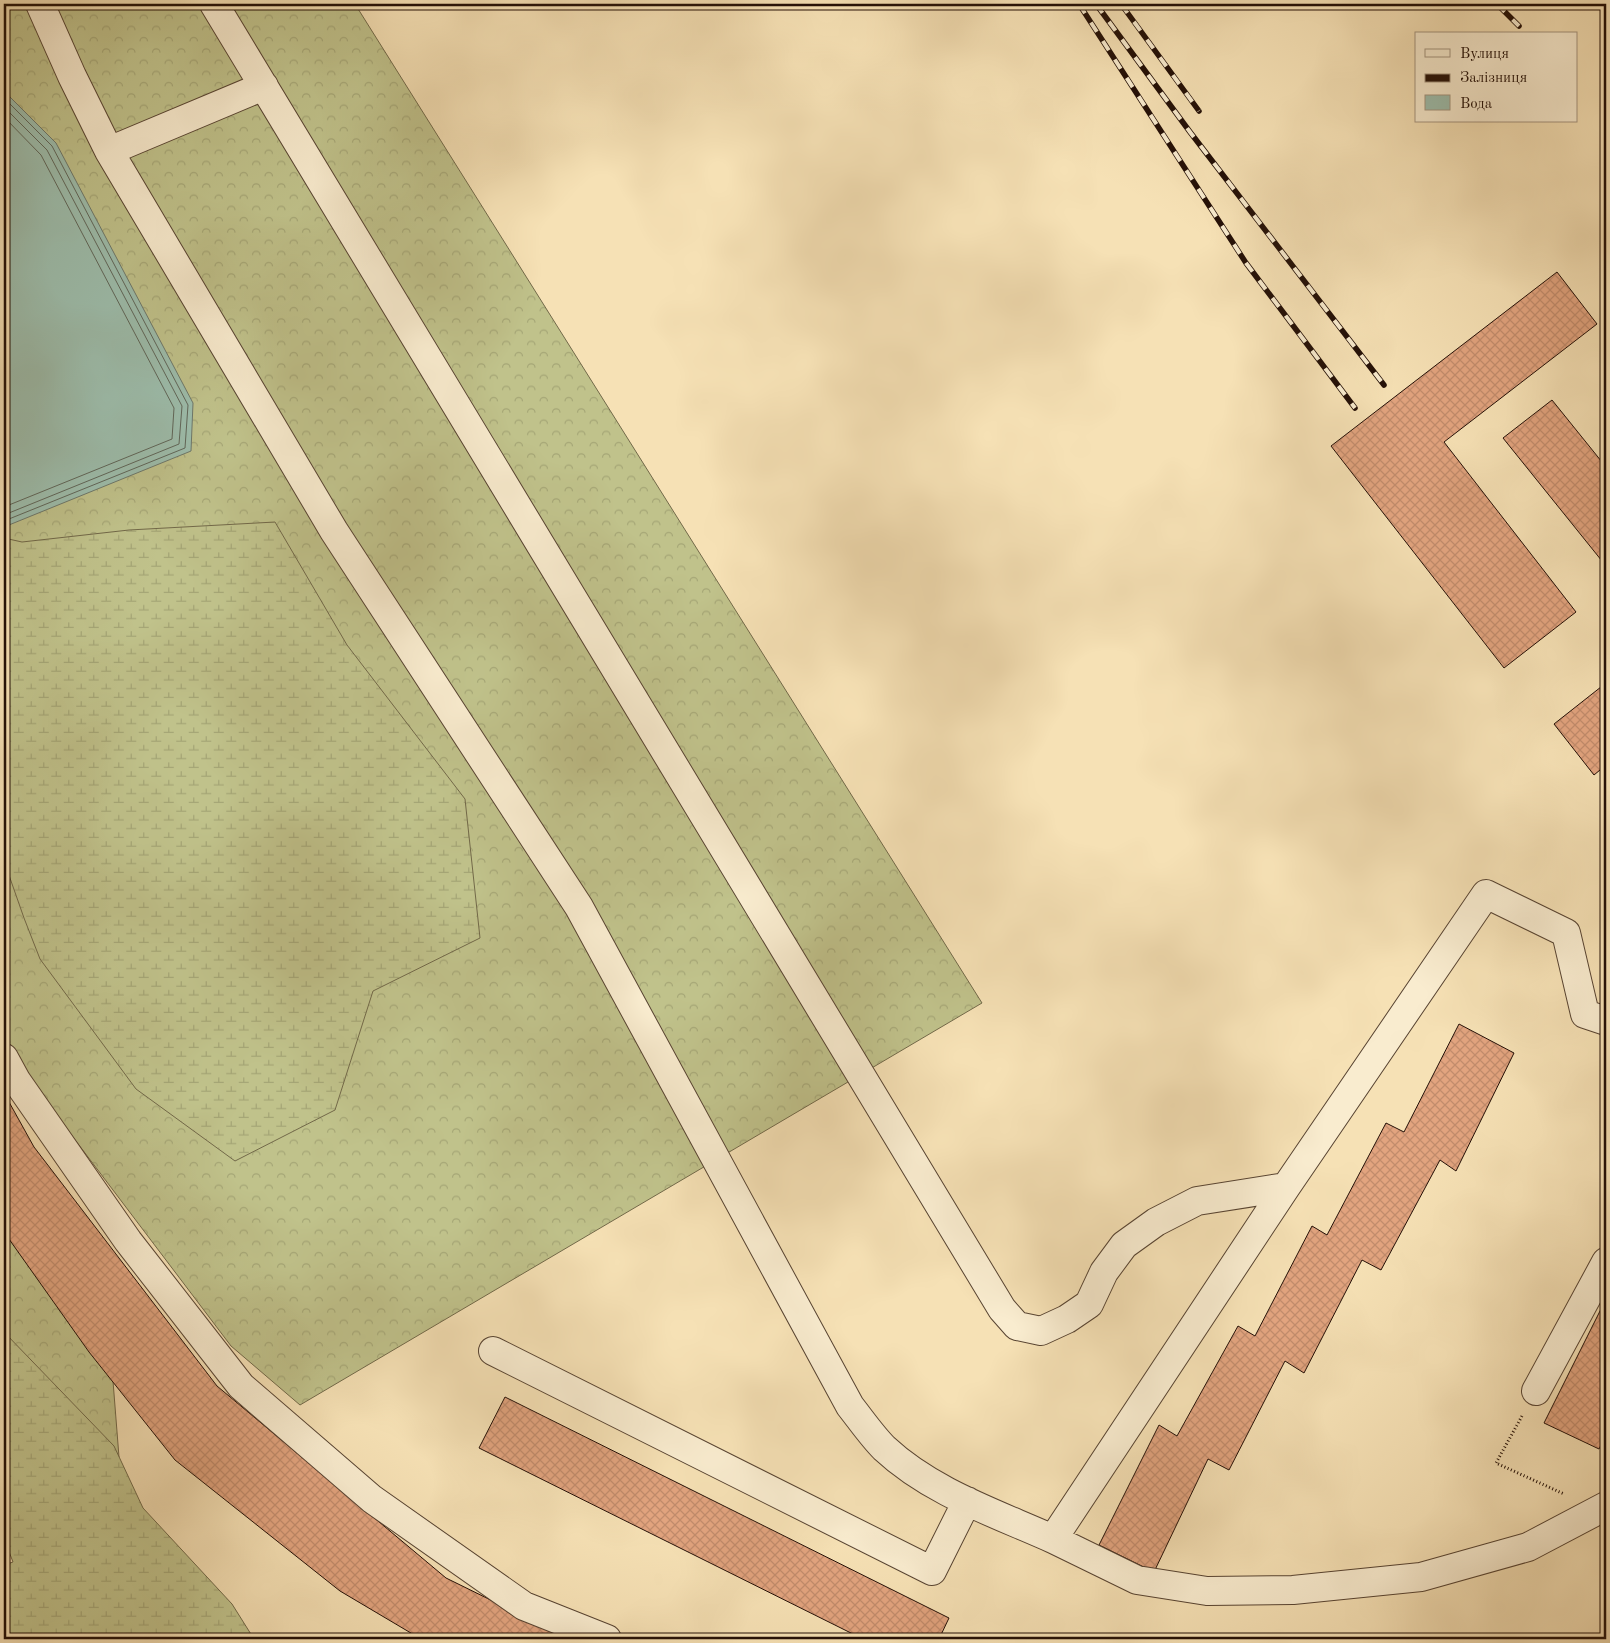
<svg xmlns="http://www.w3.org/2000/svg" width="1610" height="1643" font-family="'Old Standard TT',serif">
  <defs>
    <pattern id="forest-crowns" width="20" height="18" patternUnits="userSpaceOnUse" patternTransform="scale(1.25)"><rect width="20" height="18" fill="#c0c28b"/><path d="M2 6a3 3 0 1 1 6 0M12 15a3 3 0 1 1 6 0" fill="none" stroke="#a5a676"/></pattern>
    <pattern id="wetland-marsh" width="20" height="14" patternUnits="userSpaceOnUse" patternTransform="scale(1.25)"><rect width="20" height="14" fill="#c0c28b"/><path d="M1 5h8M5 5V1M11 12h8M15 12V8" fill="none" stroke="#a5a676"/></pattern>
    <pattern id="building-cross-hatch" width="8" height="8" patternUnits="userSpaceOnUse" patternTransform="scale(1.25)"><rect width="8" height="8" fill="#e2a47f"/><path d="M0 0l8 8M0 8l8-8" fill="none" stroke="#c28c6c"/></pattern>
  </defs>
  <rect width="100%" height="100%" fill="#f6e1b5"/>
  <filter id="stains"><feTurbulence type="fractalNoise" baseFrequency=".004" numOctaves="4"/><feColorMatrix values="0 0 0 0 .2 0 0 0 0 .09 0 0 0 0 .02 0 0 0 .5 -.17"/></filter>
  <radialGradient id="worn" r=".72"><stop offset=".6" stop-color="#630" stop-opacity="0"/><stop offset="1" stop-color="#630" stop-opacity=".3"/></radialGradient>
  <path fill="url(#forest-crowns)" stroke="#726949" d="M 4,4 L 355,4 L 982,1003 L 300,1405 L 231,1346 L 4,1046 Z
    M 4,1231 L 113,1381 L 119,1457 L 4,1334 Z"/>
  <path fill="url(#wetland-marsh)" stroke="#726949" d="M 275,522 L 347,645 L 465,799 L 480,938 L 373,991 L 335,1110 L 235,1161 L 136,1089 L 40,959 L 24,918 L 4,861 L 4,538 L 22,542 L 129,530 Z
    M 4,1332 L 114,1446 L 143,1508 L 232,1604 L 254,1639 L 4,1639 L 4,1565 L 13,1562 L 6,1544 L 4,1544 Z"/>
  <path fill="#9dbead" stroke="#6d786b" d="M 4,91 L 56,143 L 193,403 L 191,451 L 4,527 Z"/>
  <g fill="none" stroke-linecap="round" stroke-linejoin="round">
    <path stroke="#60675a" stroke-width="1" d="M 4,98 L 52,146 L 188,405 L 185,448 L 4,521
      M 4,107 L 47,150 L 182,406 L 179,444 L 4,515
      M 4,117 L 41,155 L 174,408 L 172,439 L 4,507"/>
  </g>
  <path fill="url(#building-cross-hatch)" stroke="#241007" d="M 1557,272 L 1597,324 L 1444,442 L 1576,612 L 1504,668 L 1331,446 Z
    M 1552,400 L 1606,467 L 1606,566 L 1503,438 Z
    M 1606,683 L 1606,765 L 1594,775 L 1554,724 Z
    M 1459,1024 L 1514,1053 L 1456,1171 L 1440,1160 L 1381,1270 L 1362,1260 L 1304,1373 L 1285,1361 L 1229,1470 L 1208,1459 L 1154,1572 L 1099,1545 L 1159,1425 L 1177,1436 L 1238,1326 L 1255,1336 L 1312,1226 L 1327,1235 L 1386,1123 L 1404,1132 Z
    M 4,1093 L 34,1147 L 217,1386 L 446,1578 L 570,1639 L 421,1639 L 340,1591 L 175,1460 L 89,1352 L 4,1232 Z
    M 1604,1303 L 1606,1304 L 1606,1435 L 1599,1449 L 1544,1423 Z
    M 505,1397 L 949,1618 L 939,1639 L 863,1639 L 479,1448 Z"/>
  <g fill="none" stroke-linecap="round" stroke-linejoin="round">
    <g stroke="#584432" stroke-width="30">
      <path id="minor" d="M 40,4 L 72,76 L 109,151 L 334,531 L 579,907 L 850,1406 C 861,1420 872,1436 884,1448 C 931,1492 995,1513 1053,1539 L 1286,1187 L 1486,894 L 1566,933 L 1585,1014 L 1606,1021
        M 214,4 L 1002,1309 L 1017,1326 L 1041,1331 L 1067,1319 L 1089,1304 L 1104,1272 L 1124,1245 L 1156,1222 L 1197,1201 L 1286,1187
        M 109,151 L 264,86
        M 4,1058 L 16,1080 L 128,1241 L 241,1386 L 372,1499 L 524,1606 L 607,1639
        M 493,1351 L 932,1571 L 967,1501
        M 1536,1391 L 1606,1262
        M 1053,1539 L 1137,1580 L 1207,1591 L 1293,1590 L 1421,1577 L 1528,1547 L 1606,1506"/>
    </g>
    <path stroke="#241007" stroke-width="3" stroke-dasharray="1 2.5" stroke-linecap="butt" d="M 1522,1416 L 1496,1463 L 1564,1494"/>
    <use href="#minor" stroke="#f9eccf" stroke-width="28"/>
    <g stroke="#241007" stroke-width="5.5">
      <path id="rail" d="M 1079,4 L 1246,263 L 1355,408
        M 1096,4 L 1190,132 L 1384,385
        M 1121,4 L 1199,111
        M 1497,4 L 1519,26"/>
    </g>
    <use href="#rail" stroke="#f9eccf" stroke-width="4" stroke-dasharray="11" stroke-linecap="butt"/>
  </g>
  <rect width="1610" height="1643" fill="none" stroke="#f6e1b5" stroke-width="20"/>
  <rect x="5" y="5" width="1600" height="1633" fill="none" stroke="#241007" stroke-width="2.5"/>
  <rect x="10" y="10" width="1590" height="1623" fill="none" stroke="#241007"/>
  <rect x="1415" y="32" width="162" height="90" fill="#f9eccf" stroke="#a4947f"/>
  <rect x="1425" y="49" width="25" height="8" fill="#f9eccf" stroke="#a4947f"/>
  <text x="1460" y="58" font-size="15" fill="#241007">Вулиця</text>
  <rect x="1425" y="74" width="25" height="8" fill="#241007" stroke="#a4947f"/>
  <text x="1460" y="82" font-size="15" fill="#241007">Залізниця</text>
  <rect x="1425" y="95" width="25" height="15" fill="#9dbead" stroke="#a4947f"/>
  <text x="1460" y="108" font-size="15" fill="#241007">Вода</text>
  <rect width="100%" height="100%" filter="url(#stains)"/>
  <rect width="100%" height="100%" fill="url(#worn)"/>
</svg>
